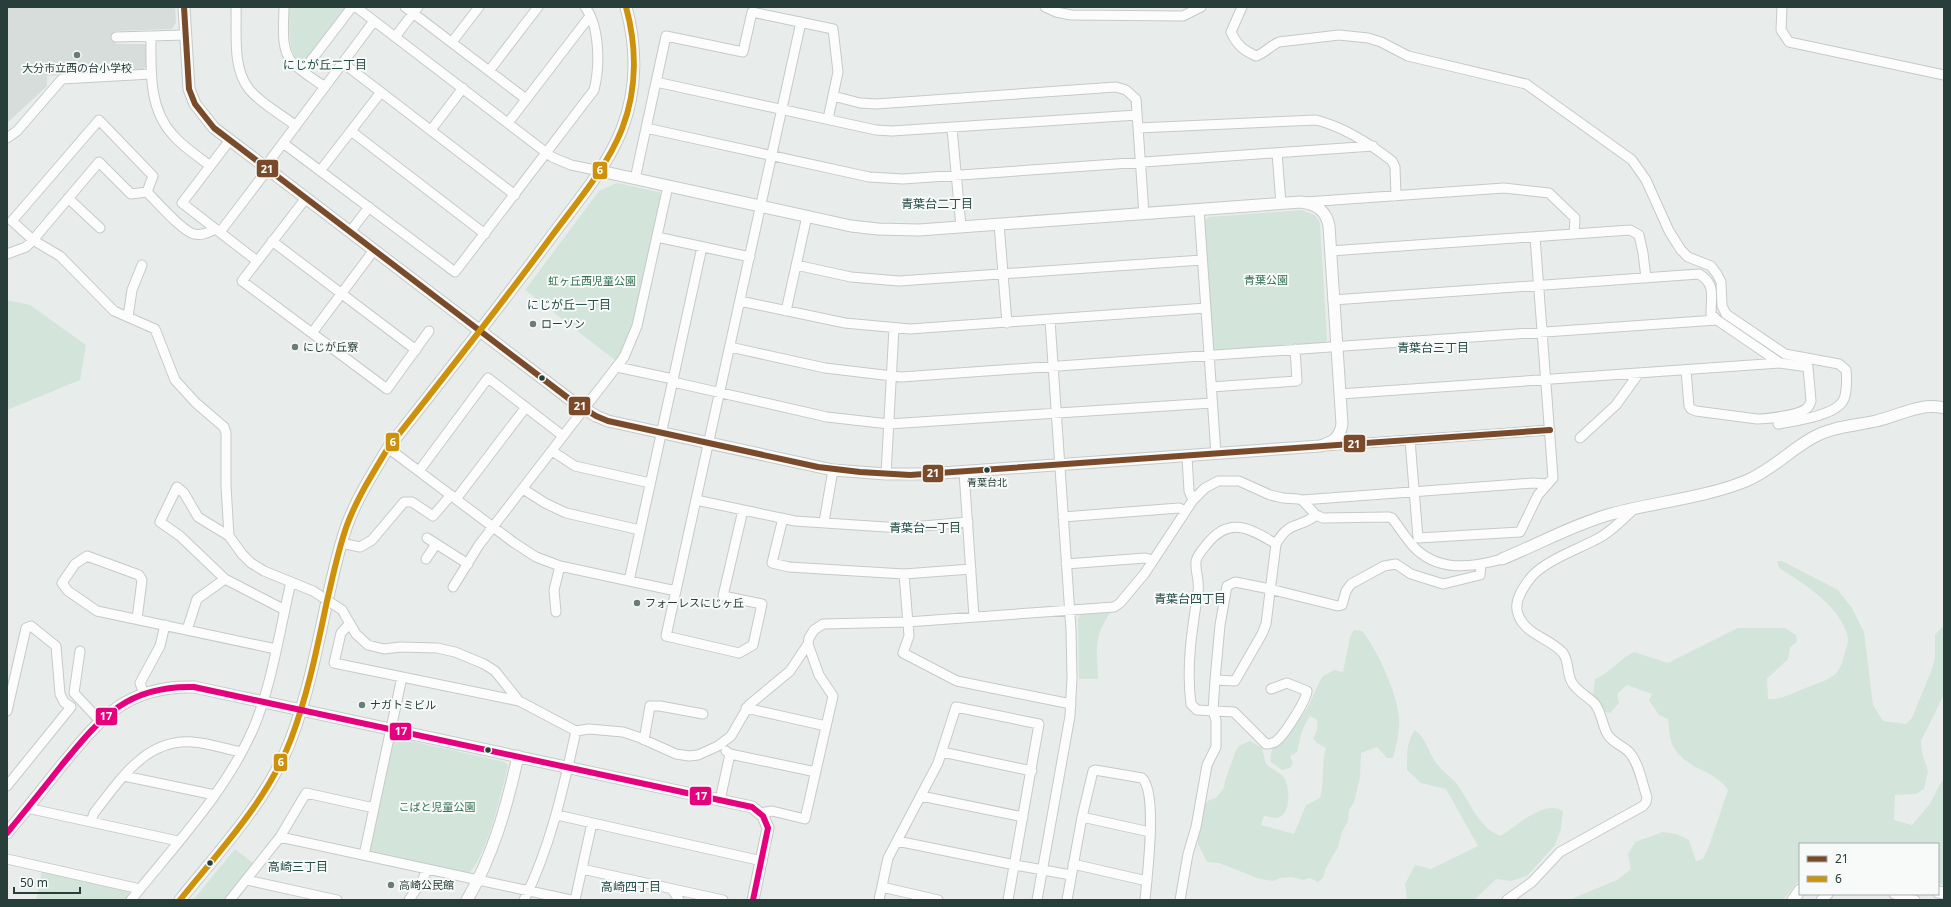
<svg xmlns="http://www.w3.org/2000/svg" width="1951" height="907" font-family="'Noto Sans','Noto Sans JP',sans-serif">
  <rect width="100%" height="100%" fill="#e8edeb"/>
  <path fill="#d7dddb" d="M 7,7 L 175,7 L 176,23 L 172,29 L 115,31 L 116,44 L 147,44 L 147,66 L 141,71 L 47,76 L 47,86 L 7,123 Z"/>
  <path fill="#d3e4da" d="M 289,7 L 347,7 L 303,65 C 286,53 290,26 289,7 Z
    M 617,183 L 659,192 L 662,196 L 633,324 L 616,361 L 525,290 L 599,191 Z
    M 1302,210 L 1315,215 L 1320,223 L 1327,340 L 1324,344 L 1217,351 L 1213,347 L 1204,221 L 1209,217 Z
    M 7,300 L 30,305 L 86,345 L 80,380 L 7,410 Z
    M 1777,561 L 1782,561 L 1838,590 L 1852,608 L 1864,632 L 1873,705 L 1883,721 L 1906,724 L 1912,718 L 1932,669 L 1935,658 L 1935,635 L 1944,625 L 1944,694 L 1921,741 L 1922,753 L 1928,771 L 1924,789 L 1916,794 L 1895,795 L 1894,820 L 1912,825 L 1929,805 L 1942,781 L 1944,781 L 1944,885 L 1938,884 L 1938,844 L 1800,844 L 1800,879 L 1783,900 L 1569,900 L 1617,880 L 1631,869 L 1628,854 L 1635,842 L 1663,832 L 1676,834 L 1689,840 L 1696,861 L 1703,859 L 1709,846 L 1728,790 C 1714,769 1687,771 1673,746 C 1669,739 1669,727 1668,719 L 1659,715 L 1649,700 L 1652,694 L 1627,685 L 1617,694 L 1619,703 L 1610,713 L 1605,712 L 1593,695 L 1595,679 C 1610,673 1619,659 1634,652 L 1668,663 L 1738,628 L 1785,628 L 1796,635 L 1797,642 L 1790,647 L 1788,659 L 1767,679 L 1768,699 C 1784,700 1796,691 1811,686 C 1832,678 1840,676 1845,652 C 1846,648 1849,642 1848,638 C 1842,607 1803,583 1779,568 Z
    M 1111,611 C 1093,639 1097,647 1098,679 L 1079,679 L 1078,618 L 1082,613 Z
    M 1354,630 L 1362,631 C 1377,648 1398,696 1399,718 C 1400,732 1396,746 1393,758 L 1387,758 L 1377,747 L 1361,753 L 1360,778 L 1354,802 L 1349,810 L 1348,821 L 1342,832 L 1338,847 L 1326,868 L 1323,878 L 1318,882 L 1310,878 L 1304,880 L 1292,877 L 1280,878 L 1273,881 L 1260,879 L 1219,863 L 1207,862 L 1198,844 L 1197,837 L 1205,804 L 1209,800 L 1216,798 L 1224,788 L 1225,781 L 1236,750 L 1239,746 L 1250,741 L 1262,748 L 1266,764 C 1272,770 1281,772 1285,779 C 1290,789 1291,816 1277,818 C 1273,818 1268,816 1264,816 L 1261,825 L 1294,834 L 1306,805 L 1320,798 C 1325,781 1321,765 1326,748 L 1317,743 L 1313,738 C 1317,732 1319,725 1316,719 L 1310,716 C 1302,727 1300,739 1297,752 L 1290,756 L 1293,763 L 1290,768 L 1282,770 L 1271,762 C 1267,741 1295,728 1305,712 C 1312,701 1316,687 1323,676 L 1334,670 L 1343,672 L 1350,637 Z
    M 1415,730 C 1427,739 1428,752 1436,763 C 1441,770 1450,776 1456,783 C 1470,801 1478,828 1501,836 C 1517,826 1544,799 1563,811 L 1561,829 L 1555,845 L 1527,876 L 1511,881 L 1496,879 L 1474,900 L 1407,900 L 1405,884 L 1415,865 L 1431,869 L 1478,846 L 1446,789 L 1421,783 L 1407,770 C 1407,756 1406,741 1415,730 Z
    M 397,738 L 505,762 L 508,766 C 502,791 486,859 468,874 L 372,853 L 370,849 L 392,741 Z
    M 235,849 L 253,863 L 224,900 L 193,900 Z
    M 42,871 L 128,891 L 129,896 L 126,900 L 36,900 Z"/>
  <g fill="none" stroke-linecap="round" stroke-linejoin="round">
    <g stroke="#c5cac8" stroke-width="11">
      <path id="minor" d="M 236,7 C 237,33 232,68 249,89 C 261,104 281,114 296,126
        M 284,7 C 284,23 280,49 292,62 C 301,72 314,79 325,87
        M 356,7 L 552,157 L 571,165 L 600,171
        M 405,7 L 526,99
        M 1045,7 L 1056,12 L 1071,15 L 1183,16 L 1201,7
        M 1242,7 L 1231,32 C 1237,45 1243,50 1256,56 C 1265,53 1270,46 1279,42 L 1339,35 L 1368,38 L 1381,42 L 1408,56 L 1526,84 L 1632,160 L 1646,180 L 1669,231 L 1681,250 L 1688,257 L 1711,266 L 1717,274 L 1721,282 L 1722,306 L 1726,314 L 1785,354 L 1839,364 L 1846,370 C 1847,378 1847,394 1843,401 C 1834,416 1794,421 1778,424
        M 1782,7 L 1781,30 L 1789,42 L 1944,75
        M 151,36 C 151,69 148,108 173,135 C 183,147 198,156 210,166
        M 116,37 L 185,35
        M 395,37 L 418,7
        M 452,42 L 479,7
        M 343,63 L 515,195
        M 303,71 L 352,7
        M 489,71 L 538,7
        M 656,82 L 876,130 L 892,131 L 1137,115
        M 833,96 L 860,103 L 876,104 L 1116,87 L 1126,90 L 1136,99 L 1144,214
        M 508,123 L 590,16
        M 646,128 L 869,177 L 903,179 L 1373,146
        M 952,128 L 961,227
        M 1138,128 L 1316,120 C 1344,127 1369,143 1392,161 L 1395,167 L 1396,196
        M 431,130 L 463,88
        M 351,131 L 485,234
        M 7,138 L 17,131 L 62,79 L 151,74
        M 230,140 L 182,203 L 257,261
        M 283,143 L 455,272 L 594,90 C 600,67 600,26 585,7
        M 1277,153 L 1281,204
        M 265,167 L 374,21
        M 320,171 L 381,92
        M 635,179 L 666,36 L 743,52 L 752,12 L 833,29 L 838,72 L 828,119
        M 68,198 L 100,228
        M 306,198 L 242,281 L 387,389 L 429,331
        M 1306,202 L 1504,188 L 1549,193 L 1575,218 L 1574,234
        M 1199,210 L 1216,454
        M 999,224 L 1007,323
        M 216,229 C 209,232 202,236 194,234 C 183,232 156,201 147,192 L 153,176 L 99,120 L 12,221 L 33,240 L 60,256 L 114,311 L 155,329 L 175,380 L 196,403 L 224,427 L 226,433 L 226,486 L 229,536
        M 220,232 L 268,169
        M 350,232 L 369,207
        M 657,237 L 750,257
        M 272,241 L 416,350
        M 1330,251 L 1630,230 L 1639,235 L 1643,253 L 1646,278
        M 7,254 L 26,247 L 33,240 L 99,162 L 131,194 L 147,192
        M 796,265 L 851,277 L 899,281 L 1202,260
        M 1333,300 L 1699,274 C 1716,284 1711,296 1711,314 L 1717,320 L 1780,363
        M 740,301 L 845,323 L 910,329 L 1206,308
        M 786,311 L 807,216
        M 128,317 L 132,290 L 142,265
        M 312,333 L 374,250
        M 730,347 L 825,368 L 901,377 L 1717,320
        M 617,367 L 673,379
        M 673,382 L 827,417 L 889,424 L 1212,403
        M 1211,387 L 1297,381 L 1295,349
        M 1340,394 L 1780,363 L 1808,367 L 1811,401 C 1810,404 1809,407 1806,409 C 1798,415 1768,419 1757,419 L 1696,411 L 1691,409 L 1689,406 L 1686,370
        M 1580,438 L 1616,405 L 1639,373
        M 1410,440 L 1418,538 L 1520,532 L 1538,495 L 1553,478 L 1535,237
        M 1324,446 L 1550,430
        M 388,448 L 513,542 L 536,557 L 560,566 L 676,591
        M 552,451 L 575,466 L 650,483
        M 1187,456 L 1189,491 L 1193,500
        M 419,471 L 488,378 L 563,436
        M 964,472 L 974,617
        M 886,474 L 894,328
        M 523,489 L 545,503 L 566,513 L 640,530
        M 456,499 L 526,407
        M 696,500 L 795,521 L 901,528 L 968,522
        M 1302,500 L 1533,483 L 1547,484
        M 743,510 L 723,596 L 762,604 L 753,645 L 739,653 L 666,636 L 801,22
        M 1316,515 C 1300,529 1290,519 1276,544 L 1266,624 L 1262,634 L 1235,681 L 1215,680 L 1220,625 L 1227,586 L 1235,582 L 1270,589 L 1338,606 L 1342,605 L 1346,591 L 1351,584 L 1384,566 L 1396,564 L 1411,574 L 1443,584 L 1480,575 L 1481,565
        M 1063,517 L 1179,508 L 1185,511
        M 783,518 L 772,563 L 789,567 L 904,574 L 971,569
        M 824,522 L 833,470
        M 427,538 L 468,564
        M 341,543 L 360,547 L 372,540 L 404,502 L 412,502 L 433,516 L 451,495
        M 426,559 L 436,544
        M 1066,564 L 1145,558 L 1153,560
        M 904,574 L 909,636 L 903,653 L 957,681 L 1071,704
        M 629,581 L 702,247
        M 453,587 L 479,545 L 624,357 L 637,326 L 668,186
        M 285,610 L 225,579 L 180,536 L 160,522 L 177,487 L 184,493 L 198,517 L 229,536 L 242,554 L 251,563 L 264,571 L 313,591
        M 342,610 L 356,634 L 368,645 L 384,649 L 400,647 L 437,648 L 455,652 L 484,664 L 495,671 L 519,701 L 576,731 L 589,729 L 623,732 L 638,737 L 676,754 L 689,756 L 698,755 L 718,746 L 731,736 L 749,705 L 790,671 L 808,644 L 809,638 L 814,630 L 823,624 L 907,622 L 1114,607 L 1120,603 L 1145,573 L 1193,500 L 1205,488 L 1218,481 L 1239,481 L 1270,495 L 1283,498 L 1298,499 L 1302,500 L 1316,515 L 1323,518 L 1389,517 L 1392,518 C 1399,527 1405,537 1413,546 C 1437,572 1470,568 1502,559
        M 556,612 L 554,590 L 560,566
        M 137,619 L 142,580 L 139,575 L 87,556 L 75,564 L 62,583 L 68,591 L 97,611 L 276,649
        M 350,623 L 341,633 L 334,663 L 519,701
        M 187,630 L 197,599 L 225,579
        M 80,651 L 74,693 L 100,721
        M 1271,689 L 1287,683 L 1307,691 C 1306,701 1284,736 1275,742 C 1273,743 1268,744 1266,744 L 1234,712 L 1197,710 L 1191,704 C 1186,667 1192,629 1198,592 C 1200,581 1195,572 1196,562 C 1196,556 1203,549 1207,544 C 1229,516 1250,528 1276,544
        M 144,694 L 140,683 L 160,646 L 165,625
        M 746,708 L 826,726
        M 7,711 L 26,628 L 31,626 L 56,646 L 60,694 L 64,702 L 71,707 L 7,786
        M 644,740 L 650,706 L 660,706 L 703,714
        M 942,752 L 1032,771
        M 730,754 L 816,772
        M 124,776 L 215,795
        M 921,796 L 1023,817
        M 720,800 L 730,754 L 726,751
        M 27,808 L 178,841
        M 760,813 L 772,811 L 805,819 L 833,696 L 819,675 L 808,644
        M 557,815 L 762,861
        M 1082,817 L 1150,832
        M 91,822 L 94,813 C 120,780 145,739 192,742 C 209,743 225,749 241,752
        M 280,837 L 571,900
        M 897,841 L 1015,865 L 1071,875
        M 364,855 L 402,677
        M 7,859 L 140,889
        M 1073,864 L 1147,881
        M 582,869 L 723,900
        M 247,880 L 337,900
        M 882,887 L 938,900
        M 672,889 L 679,900
        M 1894,894 L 1915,900
        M 131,900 C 175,845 226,792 254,727 C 272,684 280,628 291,582
        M 230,900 L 280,837 L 306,793 L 374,808
        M 409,900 L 423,879 L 427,869
        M 524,900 C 551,846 563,789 576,731
        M 575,900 L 592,823
        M 879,900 L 888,858 L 938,763 L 956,707 L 1039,724 L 1008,900
        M 1037,900 L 1070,716 L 1072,678 L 1071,630 L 1050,320
        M 1067,900 L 1082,817 L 1093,771 L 1095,770 L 1142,778 C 1158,793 1147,876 1145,900
        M 1180,900 L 1188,854 L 1196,827 L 1207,765 L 1216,747 L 1216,720 L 1213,711 L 1215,680
        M 1507,900 L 1532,882 L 1560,852 L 1643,806 L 1646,802 L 1647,797 C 1642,783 1639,763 1629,752 C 1622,745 1613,743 1608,735 C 1602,726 1602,713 1595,704 C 1589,697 1579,693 1573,684 C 1566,675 1570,663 1563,653 C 1550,638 1525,635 1518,614 C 1513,601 1524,586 1532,576 C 1547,560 1576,550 1595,540 C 1610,533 1623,519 1635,508
        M 1821,900 L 1828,894"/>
    </g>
    <g stroke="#c5cac8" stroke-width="13">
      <path id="tertiary" d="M 184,7 L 189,89 L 195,104 L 214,128 L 572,401 L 596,416 L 608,421 L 833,470 L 886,474 L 928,474 L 1320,446 C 1333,442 1340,438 1342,424 L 1329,226 C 1326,210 1316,204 1301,202 L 919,230 L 878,229 L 851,226 L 600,171
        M 1502,559 C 1539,544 1572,525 1611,514 C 1655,502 1704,498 1746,481 C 1772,470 1789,451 1812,438 C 1833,426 1854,426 1876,421 C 1898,416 1921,402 1944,408
        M 7,833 C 25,811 43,789 61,766 C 100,719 126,685 194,687 L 752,807 L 763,816 L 768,828 L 753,900
        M 1938,892 L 1944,893
        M 180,900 C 220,850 268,800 291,739 C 308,694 317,648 327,601 C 333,576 338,550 347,525 C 357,498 373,473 388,448 C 443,378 498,309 551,237 C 576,203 606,169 622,129 C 637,90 637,47 626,7
        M 467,900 C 493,856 507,806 518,756
        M 1793,900 L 1800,890"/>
    </g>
    <use href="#minor" stroke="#fcfcfc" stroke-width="9"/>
    <use href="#tertiary" stroke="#fcfcfc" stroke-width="11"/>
    <g stroke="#c5cac8" stroke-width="11" stroke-linecap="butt">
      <path id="minor-bridge" d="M 313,591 L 342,610"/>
    </g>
    <use href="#minor-bridge" stroke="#fcfcfc" stroke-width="9"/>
    <g stroke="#f7faf9" stroke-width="9">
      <path id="bus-1" d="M 184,7 L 189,89 L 195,104 L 214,128 L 572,401 L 596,416 L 608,421 L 818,467 L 860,472 L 910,475 L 1550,430"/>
    </g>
    <g stroke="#f7faf9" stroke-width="9">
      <path id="bus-2" d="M 180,900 C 220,850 268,800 291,739 C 308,694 317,648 327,601 C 333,576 338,550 347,525 C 357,498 373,473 388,448 C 443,378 498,309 551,237 C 576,203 606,169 622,129 C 637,90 637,47 626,7"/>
    </g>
    <g stroke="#f7faf9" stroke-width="9">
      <path id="bus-3" d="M 7,833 C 25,811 43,789 61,766 C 100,719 126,685 194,687 L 752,807 L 763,816 L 768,828 L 753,900"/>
    </g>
    <use href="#bus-1" stroke="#7a4b2a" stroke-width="6"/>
    <use href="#bus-2" stroke="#cd910c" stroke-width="6"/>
    <use href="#bus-3" stroke="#e5007d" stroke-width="6"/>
  </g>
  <g fill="#6b7b78" stroke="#f7faf9" stroke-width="1.5">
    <circle cx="77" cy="55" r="4"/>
    <circle cx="533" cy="324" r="4"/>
    <circle cx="295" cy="347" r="4"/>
    <circle cx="637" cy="603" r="4"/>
    <circle cx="362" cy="705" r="4"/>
    <circle cx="391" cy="885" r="4"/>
  </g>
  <g fill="#273e3a" stroke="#f7faf9" stroke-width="1.5">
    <circle cx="542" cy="378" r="3.5"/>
    <circle cx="987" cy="470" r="3.5"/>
    <circle cx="488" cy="750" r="3.5"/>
    <circle cx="210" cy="863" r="3.5"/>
  </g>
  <g text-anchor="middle" stroke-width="4" stroke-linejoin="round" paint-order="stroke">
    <g font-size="10" fill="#273e3a" stroke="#f7faf9">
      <text x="987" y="486">青葉台北</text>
    </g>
    <g font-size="11" fill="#273e3a" stroke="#f7faf9" text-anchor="start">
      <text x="77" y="72" text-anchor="middle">大分市立西の台小学校</text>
      <text x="541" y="328">ローソン</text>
      <text x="303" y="351">にじが丘寮</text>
      <text x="645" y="607">フォーレスにじヶ丘</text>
      <text x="370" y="709">ナガトミビル</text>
      <text x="399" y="889">高崎公民館</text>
    </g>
    <g font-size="11" fill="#357152" stroke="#f7faf9">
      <text x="1266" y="284">青葉公園</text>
      <text x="592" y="285">虹ヶ丘西児童公園</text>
      <text x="437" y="811">こばと児童公園</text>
    </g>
    <g font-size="12" fill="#254e49" stroke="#f7faf9">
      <text x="325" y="69">にじが丘二丁目</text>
      <text x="937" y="208">青葉台二丁目</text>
      <text x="569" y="309">にじが丘一丁目</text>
      <text x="1433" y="352">青葉台三丁目</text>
      <text x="925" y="532">青葉台一丁目</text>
      <text x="1190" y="603">青葉台四丁目</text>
      <text x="298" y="871">高崎三丁目</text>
      <text x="631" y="891">高崎四丁目</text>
    </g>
  </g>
  <g stroke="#f7faf9" stroke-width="1.5">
    <rect x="256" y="159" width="23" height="19" rx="4" fill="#7a4b2a"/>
    <rect x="592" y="161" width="16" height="19" rx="4" fill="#cd910c"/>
    <rect x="568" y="396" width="23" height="20" rx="4" fill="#7a4b2a"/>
    <rect x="385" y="432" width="15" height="20" rx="4" fill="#cd910c"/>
    <rect x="1343" y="434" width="23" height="19" rx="4" fill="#7a4b2a"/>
    <rect x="922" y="464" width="22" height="19" rx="4" fill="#7a4b2a"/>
    <rect x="95" y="707" width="23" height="19" rx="4" fill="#e5007d"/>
    <rect x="389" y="722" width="23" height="19" rx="4" fill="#e5007d"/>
    <rect x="273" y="753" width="15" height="19" rx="4" fill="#cd910c"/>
    <rect x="689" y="786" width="23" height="20" rx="4" fill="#e5007d"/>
  </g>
  <g font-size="11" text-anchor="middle" font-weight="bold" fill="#fff">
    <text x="267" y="173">21</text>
    <text x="600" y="174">6</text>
    <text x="580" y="410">21</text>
    <text x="393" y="446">6</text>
    <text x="1354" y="448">21</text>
    <text x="933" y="477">21</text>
    <text x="106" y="720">17</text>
    <text x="401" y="735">17</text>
    <text x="281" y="766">6</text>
    <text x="701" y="800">17</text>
  </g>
  <rect width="1951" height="907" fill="none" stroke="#273e3a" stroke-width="16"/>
  <rect x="1799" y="843" width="140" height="52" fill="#f7faf9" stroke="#a4afad"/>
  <rect x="1807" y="856" width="20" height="6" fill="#7a4b2a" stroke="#a4afad"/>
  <text x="1835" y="863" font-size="12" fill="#273e3a">21</text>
  <rect x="1807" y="876" width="20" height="6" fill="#cd910c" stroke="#a4afad"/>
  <text x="1835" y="883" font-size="12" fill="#273e3a">6</text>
  <path d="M14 887v6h66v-6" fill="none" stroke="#273e3a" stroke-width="2"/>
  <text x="20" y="887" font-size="12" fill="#273e3a" stroke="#f7faf9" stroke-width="3" paint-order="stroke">50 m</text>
</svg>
